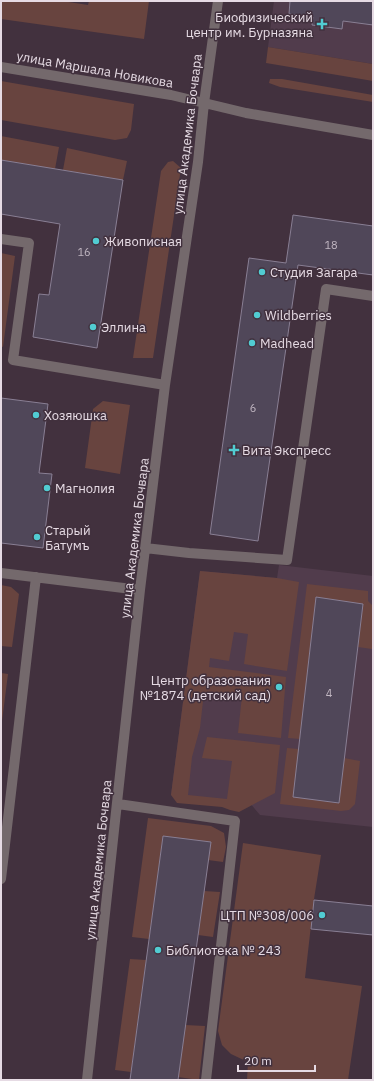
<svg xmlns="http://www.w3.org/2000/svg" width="374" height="1081" font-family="'IBM Plex Sans',sans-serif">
  <rect width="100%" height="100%" fill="#42313e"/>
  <path fill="#513c4c" d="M 274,1 L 373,1 L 373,64 L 268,47 Z
    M 279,565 L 373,576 L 373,827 L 260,815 L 249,802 L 171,795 L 200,571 L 277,578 Z"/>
  <path fill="#68443f" d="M 1,1 L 62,1 L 88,5 L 89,1 L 149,1 L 144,39 L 1,19 Z
    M 268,47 L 373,64 L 373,81 L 266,63 Z
    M 270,79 L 282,79 L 373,95 L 373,102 L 280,87 L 269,83 Z
    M 1,81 L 134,104 L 131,130 L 127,138 L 115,140 L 1,120 Z
    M 1,136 L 59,147 L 55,169 L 1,160 Z
    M 67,148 L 127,161 L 123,180 L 63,170 Z
    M 173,161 L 181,168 L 153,358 L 133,358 L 161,171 L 168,162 Z
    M 1,253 L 15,256 L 3,347 L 1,346 Z
    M 103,401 L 130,405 L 120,474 L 85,468 L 93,409 Z
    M 200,571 L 277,578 L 299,582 L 287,671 L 244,664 L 248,634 L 234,632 L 229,661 L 210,658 L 209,667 L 286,677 L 281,738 L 238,733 L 242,696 L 204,692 L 200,728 L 192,757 L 188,795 L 227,799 L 232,761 L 202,758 L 207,737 L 280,745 L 275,793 L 239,812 L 230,810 L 222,807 L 177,803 L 171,795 Z
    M 307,584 L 368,591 L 368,601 L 373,606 L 372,649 L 358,647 L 363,604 L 316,597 L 300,739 L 288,738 Z
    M 1,585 L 11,587 L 19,594 L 12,647 L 1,646 Z
    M 1,673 L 8,674 L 1,729 Z
    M 287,748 L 299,749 L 294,797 L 338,803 L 344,758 L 360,761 L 355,804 L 349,810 L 341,811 L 280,804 Z
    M 148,818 L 211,826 L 224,833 L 226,847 L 223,862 L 208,860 L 210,842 L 163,836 L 149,939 L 132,937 Z
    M 243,843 L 321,855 L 314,899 L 305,978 L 362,986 L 348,1080 L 247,1080 L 248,1062 L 231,1054 L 222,1045 L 218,1031 Z
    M 204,891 L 220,892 L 213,937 L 198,935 Z
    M 130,959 L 146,960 L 131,1072 L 115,1070 Z
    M 185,1025 L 205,1026 L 199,1080 L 178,1077 Z"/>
  <path fill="#504759" stroke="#897f94" d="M 290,1 L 373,1 L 373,25 L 343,21 L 342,29 L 312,25 L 313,17 L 289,14 Z
    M 1,160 L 123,180 L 97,348 L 33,337 L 39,294 L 49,295 L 60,224 L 1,214 Z
    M 293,215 L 373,226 L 373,275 L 298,265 L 258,541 L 210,534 L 249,258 L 286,263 Z
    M 1,398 L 48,404 L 39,473 L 52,474 L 43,548 L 1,543 Z
    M 316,597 L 363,604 L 339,803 L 293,797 Z
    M 163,836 L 211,842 L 178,1080 L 130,1080 Z
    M 314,900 L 373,906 L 373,935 L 311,929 Z"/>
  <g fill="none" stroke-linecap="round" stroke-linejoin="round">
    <path stroke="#74696c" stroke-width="10" d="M 1,67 L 171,95 L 246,113 L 373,135
      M 1,239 L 29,243 L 13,360 L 165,385
      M 145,548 L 189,553 L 287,560 L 326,289 L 373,296
      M 1,573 L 140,590
      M 118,804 L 235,821 L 206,1080
      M 1,879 L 36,577
      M 87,1080 L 140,590 L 165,385 L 198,162 L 204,103 L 218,1"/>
  </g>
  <g fill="#51ccd2" stroke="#42313e" stroke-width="1.5">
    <path d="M320 18h4v4h4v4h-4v4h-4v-4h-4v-4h4z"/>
    <circle cx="96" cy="241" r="4"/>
    <circle cx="262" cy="272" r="4"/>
    <circle cx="257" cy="315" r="4"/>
    <circle cx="93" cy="327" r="4"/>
    <circle cx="252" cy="343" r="4"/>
    <circle cx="36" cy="415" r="4"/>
    <path d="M232 444h4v4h4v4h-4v4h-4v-4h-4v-4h4z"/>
    <circle cx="47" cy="488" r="4"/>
    <circle cx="37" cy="537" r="4"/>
    <circle cx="279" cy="687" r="4"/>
    <circle cx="322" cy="915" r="4"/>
    <circle cx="158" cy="950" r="4"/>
  </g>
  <g text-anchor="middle" stroke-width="3" stroke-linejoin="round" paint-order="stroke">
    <g font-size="11" fill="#c0b6c1">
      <text x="331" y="249">18</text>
      <text x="84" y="256">16</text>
      <text x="253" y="412">6</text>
      <text x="329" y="697">4</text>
    </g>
    <g font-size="13" fill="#e6dbe4" stroke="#42313e" text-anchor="start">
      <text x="313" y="22" text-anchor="end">Биофизический<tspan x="313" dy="15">центр им. Бурназяна</tspan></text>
      <text x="104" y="246">Живописная</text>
      <text x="270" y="277">Студия Загара</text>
      <text x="265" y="320">Wildberries</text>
      <text x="101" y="332">Эллина</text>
      <text x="260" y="348">Madhead</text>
      <text x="44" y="420">Хозяюшка</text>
      <text x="242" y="455">Вита Экспресс</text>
      <text x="55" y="493">Магнолия</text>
      <text x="45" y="535">Старый<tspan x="45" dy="15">Батумъ</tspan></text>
      <text x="271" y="685" text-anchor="end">Центр образования<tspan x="271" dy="15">№1874 (детский сад)</tspan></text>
      <text x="314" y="920" text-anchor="end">ЦТП №308/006</text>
      <text x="166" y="955">Библиотека № 243</text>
    </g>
    <g font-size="13" fill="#e6dbe4" stroke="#42313e">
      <text transform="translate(95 69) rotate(10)" y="5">улица Маршала Новикова</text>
      <text transform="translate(187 134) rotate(-83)" y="5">улица Академика Бочвара</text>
      <text transform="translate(134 538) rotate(-83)" y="5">улица Академика Бочвара</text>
      <text transform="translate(98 860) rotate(-84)" y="5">улица Академика Бочвара</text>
    </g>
  </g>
  <rect width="374" height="1081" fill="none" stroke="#e6dbe4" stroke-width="4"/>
  <path d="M238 1065v6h77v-6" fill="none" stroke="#e6dbe4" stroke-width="2"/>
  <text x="244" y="1065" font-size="12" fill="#e6dbe4" stroke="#42313e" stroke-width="3" paint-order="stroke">20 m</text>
</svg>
